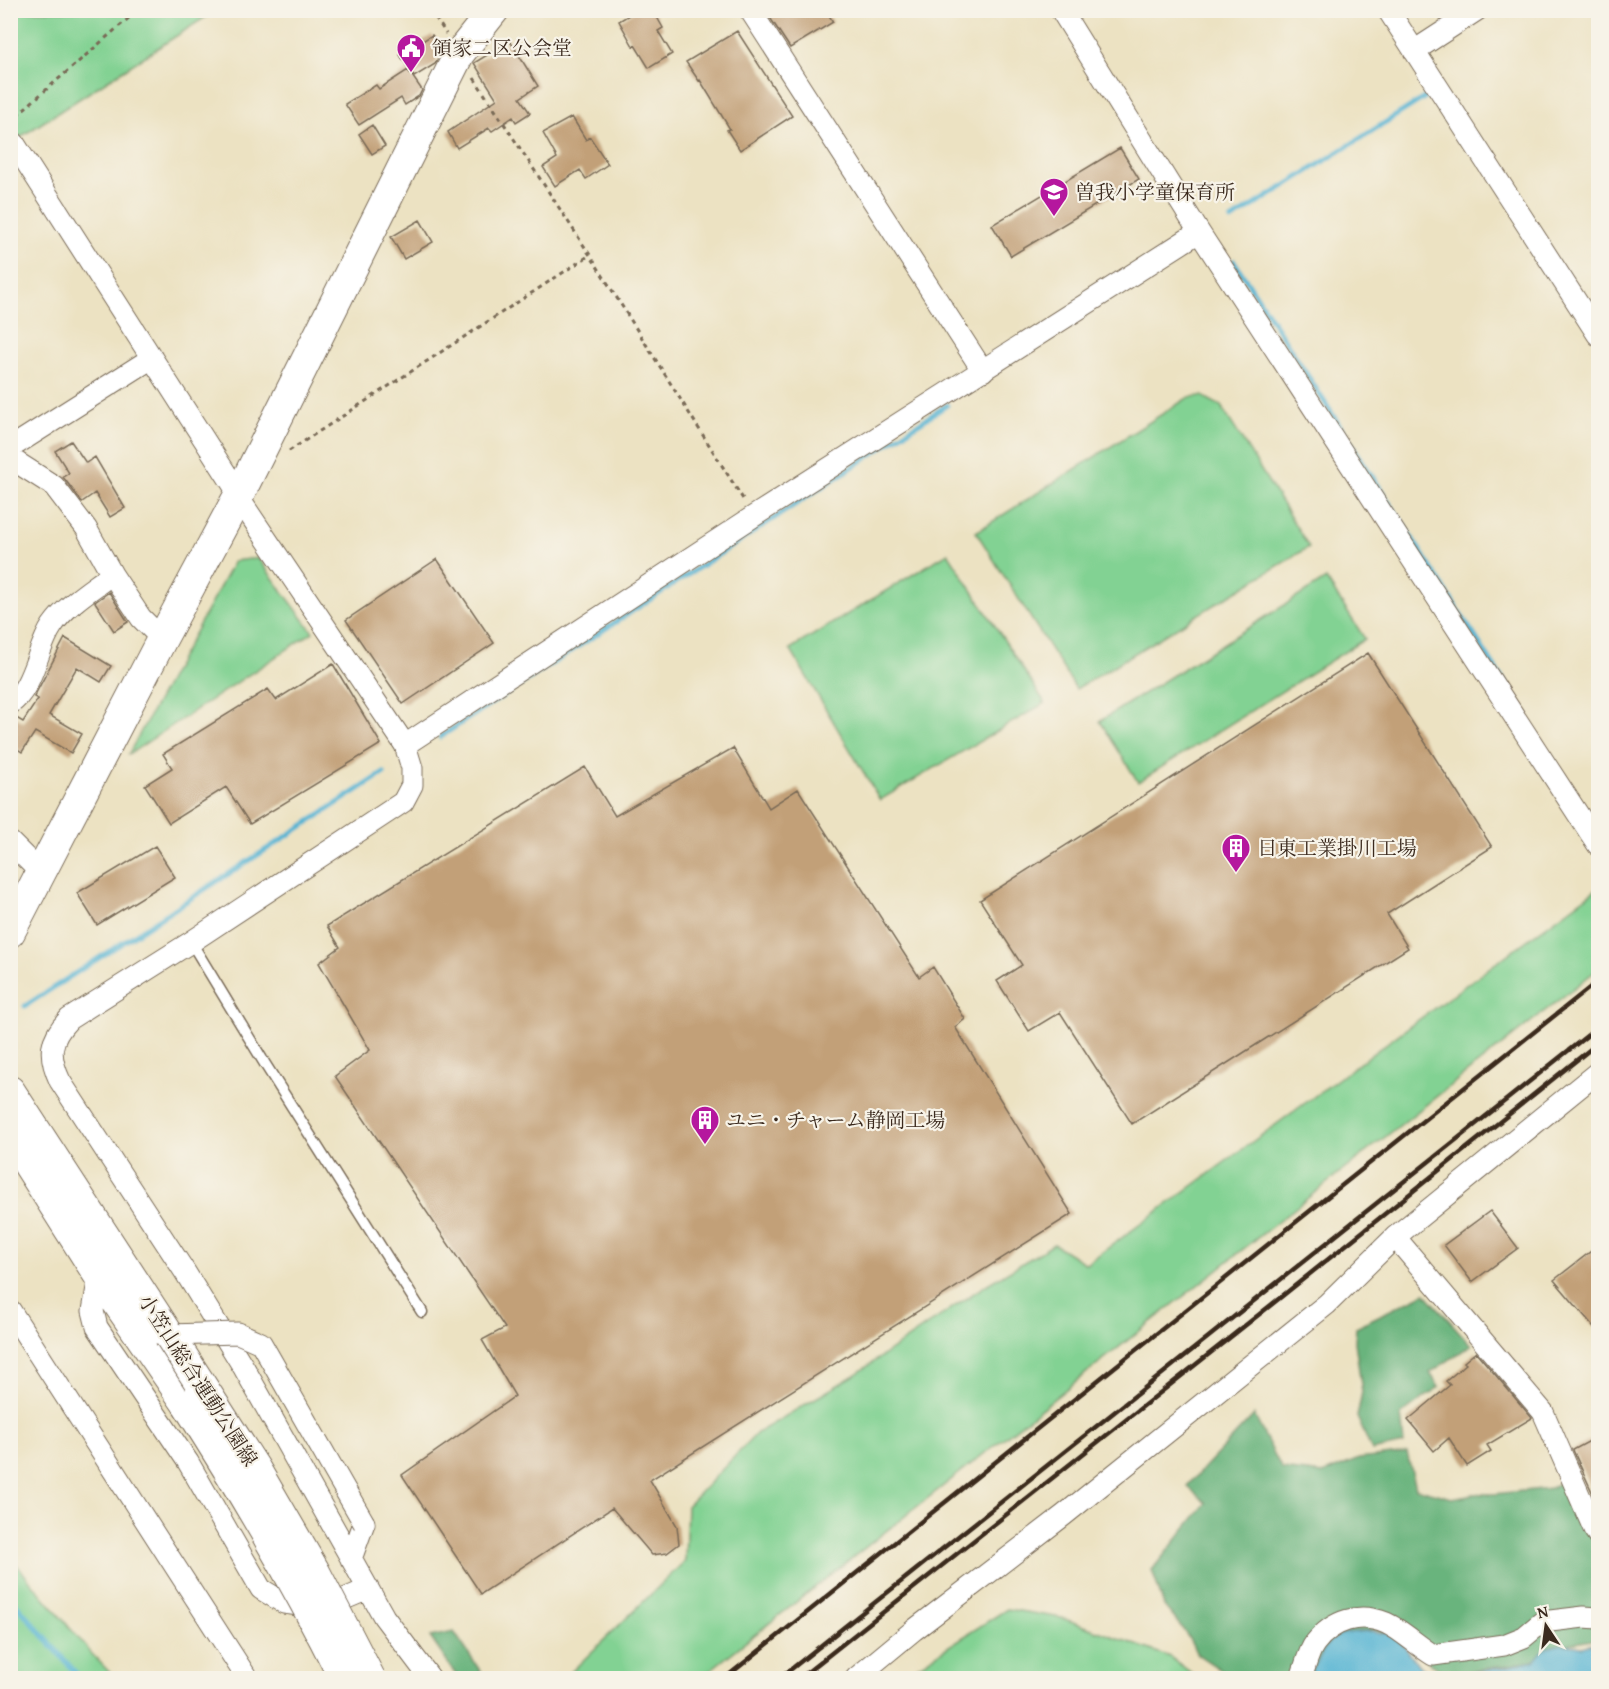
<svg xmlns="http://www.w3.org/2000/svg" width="1609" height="1689" font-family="'Gentium Book Plus','Noto Serif JP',serif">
  <rect width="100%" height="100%" fill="#f7f3e8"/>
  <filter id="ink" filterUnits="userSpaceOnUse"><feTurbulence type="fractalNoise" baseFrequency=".0167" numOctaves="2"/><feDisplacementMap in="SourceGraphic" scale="12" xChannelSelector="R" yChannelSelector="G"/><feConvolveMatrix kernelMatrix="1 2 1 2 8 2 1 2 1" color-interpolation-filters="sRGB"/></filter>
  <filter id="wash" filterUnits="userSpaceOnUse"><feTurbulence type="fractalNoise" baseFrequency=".008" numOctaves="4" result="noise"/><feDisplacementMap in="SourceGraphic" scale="24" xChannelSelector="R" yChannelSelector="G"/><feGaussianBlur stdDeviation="1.35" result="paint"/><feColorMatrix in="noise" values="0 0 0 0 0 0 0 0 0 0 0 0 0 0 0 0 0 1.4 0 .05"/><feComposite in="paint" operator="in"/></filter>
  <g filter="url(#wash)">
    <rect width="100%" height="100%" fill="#ece2c2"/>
    <path fill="#82d293" stroke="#5e7e58" stroke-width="1.5" d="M 11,11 L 215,11 L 11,143 Z
      M 1202,396 L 1221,406 L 1309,547 L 1076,689 L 976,532 L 1189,397 Z
      M 948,553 L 1045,703 L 880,800 L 790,649 Z
      M 258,558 L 313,632 L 128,755 L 234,561 Z
      M 1326,579 L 1365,639 L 1138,782 L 1100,721 Z
      M 1598,888 L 1598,969 L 700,1678 L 565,1678 L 685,1561 L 687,1506 L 757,1433 L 853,1376 L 986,1285 L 1054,1244 L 1086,1264 Z
      M 10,1557 L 92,1654 L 115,1678 L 11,1678 Z
      M 1007,1609 L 1062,1618 L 1170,1657 L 1198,1678 L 899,1678 Z"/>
    <path fill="#69b47d" stroke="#526f4e" stroke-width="1.5" d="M 1425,1293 L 1471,1345 L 1430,1373 L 1439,1387 L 1401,1415 L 1404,1444 L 1372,1451 L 1357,1417 L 1362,1392 L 1355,1342 L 1356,1327 Z
      M 1254,1415 L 1282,1469 L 1323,1474 L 1359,1459 L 1407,1453 L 1416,1488 L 1452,1498 L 1474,1494 L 1494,1494 L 1551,1488 L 1565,1479 L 1598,1539 L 1598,1639 L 1550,1647 L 1534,1661 L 1446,1675 L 1391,1633 L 1374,1629 L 1351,1633 L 1311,1678 L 1233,1678 L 1197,1654 L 1184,1630 L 1164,1606 L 1152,1570 L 1206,1503 L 1187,1486 Z
      M 454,1632 L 485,1678 L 458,1678 L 430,1637 Z"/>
    <path fill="#55b4d3" stroke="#486f78" stroke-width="1.5" d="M 1370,1631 L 1395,1635 L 1420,1667 L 1435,1674 L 1452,1676 L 1506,1667 L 1534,1661 L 1545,1648 L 1563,1644 L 1582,1647 L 1598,1643 L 1598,1678 L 1309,1678 C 1314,1667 1325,1644 1336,1637 C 1345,1631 1360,1632 1370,1631 Z"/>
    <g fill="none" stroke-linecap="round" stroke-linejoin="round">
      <path stroke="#55b4d3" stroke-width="5" d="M 1231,220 L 1435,91
        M 1234,261 L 1508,688
        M 440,737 L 947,405
        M 25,1006 L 384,773
        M 10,1597 L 80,1678"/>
    </g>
    <g id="blocks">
      <path fill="#c2a078" d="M 637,10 L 653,10 L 663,28 L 658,31 L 672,54 L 649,68 L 635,45 L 633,46 L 619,21 Z
        M 765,10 L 826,10 L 833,22 L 790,48 Z
        M 737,31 L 792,116 L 740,150 L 727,130 L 730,129 L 700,80 L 699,81 L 686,62 Z
        M 432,35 L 442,50 L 435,64 L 414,77 L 400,55 Z
        M 510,41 L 538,86 L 520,98 L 530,113 L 516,122 L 513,117 L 492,131 L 489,128 L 457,148 L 448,132 L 497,99 L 474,63 Z
        M 408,70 L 422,90 L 419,96 L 405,105 L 401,98 L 359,125 L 345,104 L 376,85 L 379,89 Z
        M 572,117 L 586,140 L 590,137 L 608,164 L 586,179 L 580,170 L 555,186 L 543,167 L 557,158 L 543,133 Z
        M 372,125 L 385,146 L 372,154 L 359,134 Z
        M 1120,148 L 1139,179 L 1011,256 L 992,225 Z
        M 420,220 L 433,242 L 404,259 L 391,237 Z
        M 71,441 L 86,463 L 95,457 L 125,508 L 110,517 L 95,493 L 82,502 L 63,477 L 69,473 L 55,451 Z
        M 437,559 L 494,643 L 403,704 L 346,620 Z
        M 109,592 L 128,622 L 114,631 L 95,602 Z
        M 65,638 L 111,666 L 101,682 L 77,667 L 49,715 L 82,734 L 71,753 L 35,732 L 22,752 L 10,744 L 10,716 L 13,716 L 23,722 L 38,699 L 34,697 Z
        M 1368,653 L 1492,847 L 1387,914 L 1408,948 L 1132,1124 L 1060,1012 L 1029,1031 L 997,981 L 1022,965 L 980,900 Z
        M 333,664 L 381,744 L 250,824 L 226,787 L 169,823 L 145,785 L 172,768 L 163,754 L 268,689 L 276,700 Z
        M 733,748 L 769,808 L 798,789 L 919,977 L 933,967 L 965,1019 L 955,1027 L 1072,1214 L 650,1480 L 677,1526 L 679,1544 L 667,1553 L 652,1555 L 612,1508 L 481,1594 L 402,1475 L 515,1396 L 482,1340 L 505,1328 L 335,1076 L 370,1050 L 319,963 L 340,947 L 327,926 L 585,767 L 615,816 Z
        M 155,846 L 175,877 L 97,925 L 77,893 Z
        M 1490,1211 L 1518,1248 L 1472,1282 L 1444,1245 Z
        M 1599,1245 L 1599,1333 L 1554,1280 Z
        M 1476,1352 L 1532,1418 L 1487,1445 L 1491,1451 L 1467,1466 L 1449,1438 L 1434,1451 L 1408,1420 L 1450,1385 L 1446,1381 L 1466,1364 L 1464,1362 Z
        M 1599,1436 L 1599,1507 L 1573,1450 Z"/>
    </g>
  </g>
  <g filter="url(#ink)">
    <use href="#blocks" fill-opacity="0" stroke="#796a57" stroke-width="1.5"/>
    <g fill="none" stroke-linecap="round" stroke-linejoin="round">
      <g stroke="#796a57" stroke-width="13">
        <path id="lane" d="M 191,942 L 265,1064 L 422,1312"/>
      </g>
      <g stroke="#796a57" stroke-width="23">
        <path id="street" d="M 750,10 L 983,371
          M 1061,10 L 1199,232 L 1598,845
          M 1388,10 L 1598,335
          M 1414,51 L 1477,10
          M 14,143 L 239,494
          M 10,448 L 152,358
          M 10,458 L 54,486 L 86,528 L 112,574 L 141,618 L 162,639
          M 238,497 L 405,745 L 412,768 L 412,785 L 403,802 L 191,942 L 69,1019 C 49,1040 48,1055 60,1081 L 185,1272 L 244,1368 L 384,1617 L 430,1678
          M 10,704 C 33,689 37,648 52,626 C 67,604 91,590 112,574
          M 405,745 L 754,516 L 1199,232
          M 10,842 L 41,873
          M 1395,1237 L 1543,1412 L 1594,1529 L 1598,1535
          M 99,1276 L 93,1311 L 97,1327 L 188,1462 L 261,1589 L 284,1603 L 323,1608 L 368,1589
          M 10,1310 L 247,1678
          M 351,1559 L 364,1523
          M 856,1678 L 914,1630 L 1064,1515 L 1327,1304 L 1395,1237 L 1598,1072
          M 1301,1678 C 1305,1668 1308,1652 1315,1643 C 1333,1620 1359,1612 1386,1623 C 1400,1629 1418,1646 1433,1655 L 1504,1645 L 1524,1637 L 1542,1622 L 1584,1617 L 1598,1618"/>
      </g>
      <g stroke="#796a57" stroke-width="32">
        <path id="secondary" d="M 10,932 L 162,639 L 238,497 L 459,54 L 494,10
          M 10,1091 L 169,1335
          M 10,1136 L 99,1276 L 187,1404"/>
      </g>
      <path stroke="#796a57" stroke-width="3" stroke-dasharray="4.5 4.5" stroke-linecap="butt" d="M 431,10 L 446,34
        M 474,78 L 590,255 L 743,499
        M 10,121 L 138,10
        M 289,451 L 590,255"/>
      <use href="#lane" stroke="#fff" stroke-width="10"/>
      <use href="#street" stroke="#fff" stroke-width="21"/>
      <use href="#secondary" stroke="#fff" stroke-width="30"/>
      <path stroke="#3b2a1e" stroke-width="4.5" d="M 725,1678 L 1598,981
        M 780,1678 L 1598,1027
        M 800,1678 L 1271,1305 L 1598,1043"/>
      <g stroke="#796a57" stroke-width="23" stroke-linecap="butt">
        <path id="street-bridge" d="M 169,1335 L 238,1333 L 261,1343 L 364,1523"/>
      </g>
      <g stroke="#796a57" stroke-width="32" stroke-linecap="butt">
        <path id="secondary-bridge" d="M 169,1335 L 256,1470 L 314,1570 L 370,1678
          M 187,1404 C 244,1493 297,1584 344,1678"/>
      </g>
      <use href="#street-bridge" stroke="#fff" stroke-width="21"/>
      <use href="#secondary-bridge" stroke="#fff" stroke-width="30"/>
    </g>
  </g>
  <defs>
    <g id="civic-pin" transform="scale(1.5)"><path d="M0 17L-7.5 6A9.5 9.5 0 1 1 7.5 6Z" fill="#b5179e" stroke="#f7f3e8"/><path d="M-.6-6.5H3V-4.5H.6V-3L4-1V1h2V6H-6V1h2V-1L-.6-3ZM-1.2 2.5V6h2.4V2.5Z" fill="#fff"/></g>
    <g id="school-pin" transform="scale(1.5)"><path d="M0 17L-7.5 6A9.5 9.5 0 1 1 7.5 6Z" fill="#b5179e" stroke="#f7f3e8"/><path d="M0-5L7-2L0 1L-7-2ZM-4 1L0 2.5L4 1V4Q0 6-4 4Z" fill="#fff"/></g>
    <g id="building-pin" transform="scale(1.5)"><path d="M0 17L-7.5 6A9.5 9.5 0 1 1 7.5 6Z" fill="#b5179e" stroke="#f7f3e8"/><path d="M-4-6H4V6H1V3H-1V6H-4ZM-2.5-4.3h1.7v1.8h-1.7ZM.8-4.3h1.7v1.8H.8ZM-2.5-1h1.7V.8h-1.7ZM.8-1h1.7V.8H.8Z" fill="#fff"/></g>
  </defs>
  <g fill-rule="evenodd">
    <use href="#civic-pin" x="411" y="48"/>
    <use href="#school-pin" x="1054" y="192"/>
    <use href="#building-pin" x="1236" y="848"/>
    <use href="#building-pin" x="705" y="1120"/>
  </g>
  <g text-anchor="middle" stroke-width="4.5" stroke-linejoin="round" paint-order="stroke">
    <g font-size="20" fill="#3b2a1e" stroke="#f7f3e8" text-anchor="start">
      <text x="432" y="55">領家二区公会堂</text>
      <text x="1075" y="199">曽我小学童保育所</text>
      <text x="1257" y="855">日東工業掛川工場</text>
      <text x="726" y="1127">ユニ・チャーム静岡工場</text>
    </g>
    <g font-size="20" fill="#3b2a1e" stroke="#f7f3e8">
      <text transform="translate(198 1380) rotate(57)" y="7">小笠山総合運動公園線</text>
    </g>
  </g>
  <rect width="1609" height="1689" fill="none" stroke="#f7f3e8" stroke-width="36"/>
  <g transform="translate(1546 1626) rotate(347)" stroke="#f7f3e8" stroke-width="4.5" paint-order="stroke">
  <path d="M0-4.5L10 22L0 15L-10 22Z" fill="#3b2a1e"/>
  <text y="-9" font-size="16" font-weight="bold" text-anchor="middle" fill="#3b2a1e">N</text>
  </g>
</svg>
